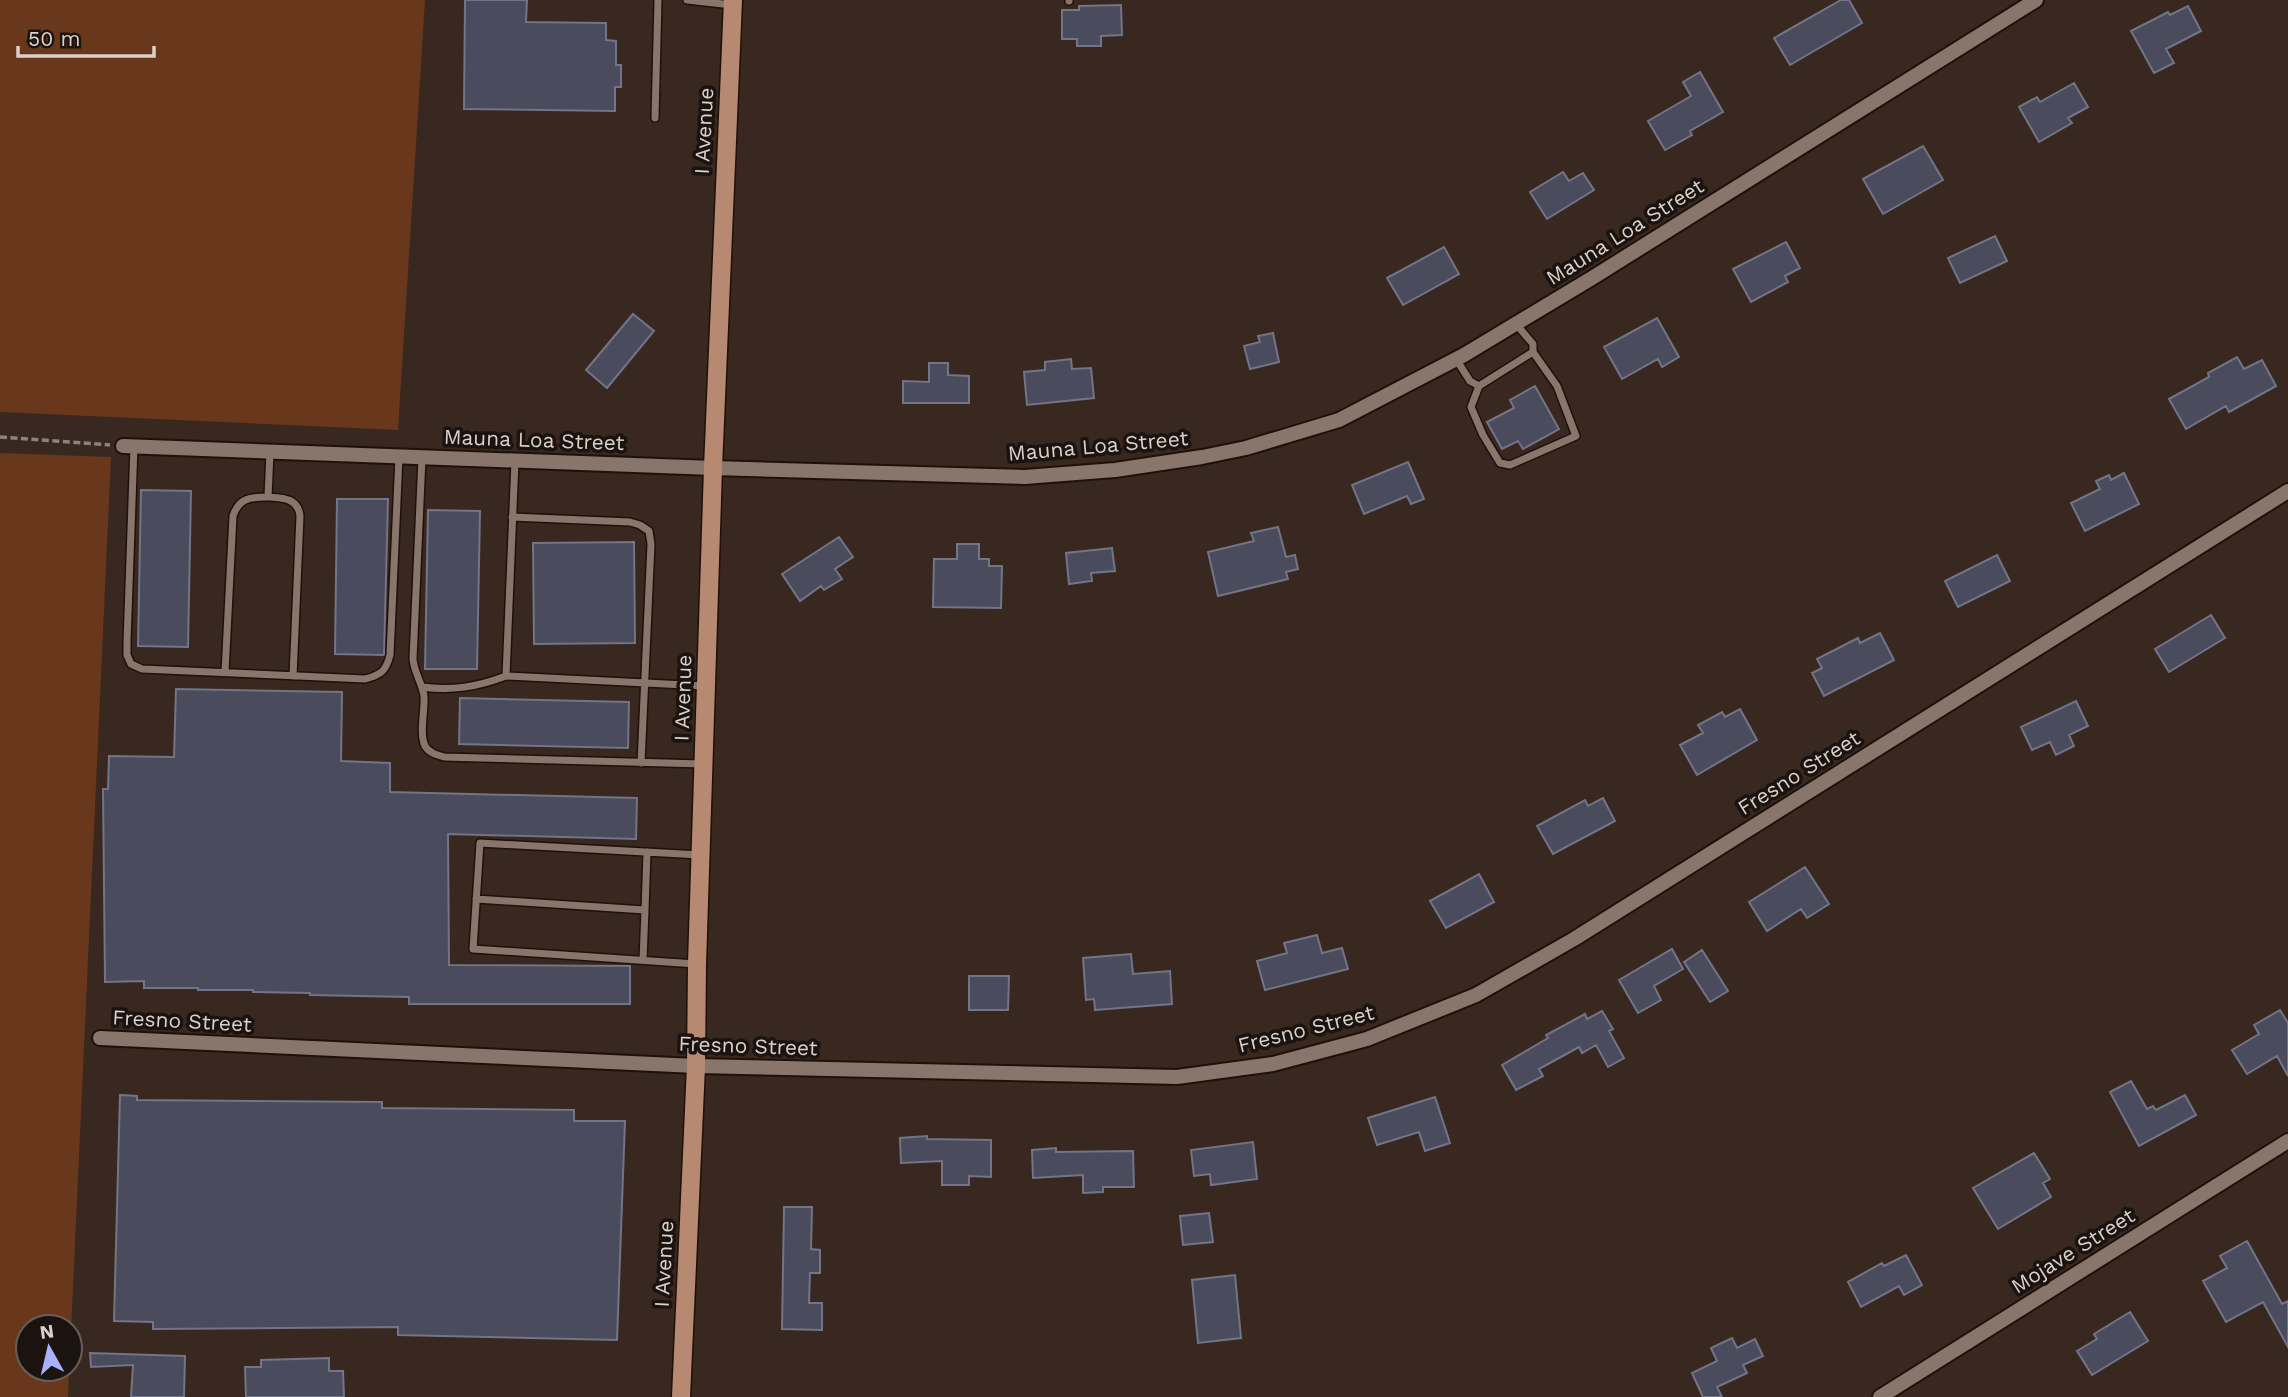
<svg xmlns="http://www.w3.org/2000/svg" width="2288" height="1397" font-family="'Work Sans',sans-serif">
  <rect width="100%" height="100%" fill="#38281f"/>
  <path fill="#69381c" d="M 0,0 L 425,0 L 398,430 L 0,412 Z
    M 0,453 L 111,457 L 70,1353 L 70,1327 L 28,1327 L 28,1369 L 69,1369 L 68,1397 L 0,1397 Z"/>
  <path fill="#4a4c5d" stroke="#727487" stroke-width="2" d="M 465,0 L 527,0 L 526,22 L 606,23 L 606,40 L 616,41 L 616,65 L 621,65 L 621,87 L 615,87 L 615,111 L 464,109 Z
    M 1841,0 L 1849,0 L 1862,23 L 1790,65 L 1774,38 Z
    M 1121,5 L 1122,35 L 1101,36 L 1101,46 L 1077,46 L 1077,39 L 1062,39 L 1062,10 L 1079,10 L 1079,6 Z
    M 2188,6 L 2201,31 L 2166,49 L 2174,63 L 2154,73 L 2131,31 L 2168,12 L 2170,15 Z
    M 1700,72 L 1723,112 L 1690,131 L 1692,135 L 1665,150 L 1648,121 L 1691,96 L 1683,82 Z
    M 2074,83 L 2088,107 L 2068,118 L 2072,123 L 2039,142 L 2019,107 L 2037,97 L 2040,102 Z
    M 1923,146 L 1943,180 L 1883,214 L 1863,179 Z
    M 1563,172 L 1569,181 L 1583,173 L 1594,190 L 1547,219 L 1530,192 Z
    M 1995,236 L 2007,261 L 1960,283 L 1948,258 Z
    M 1786,242 L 1800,268 L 1785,276 L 1788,282 L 1751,302 L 1733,269 Z
    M 1444,247 L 1459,274 L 1403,305 L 1387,278 Z
    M 633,314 L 654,331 L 607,388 L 586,370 Z
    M 1657,318 L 1679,357 L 1662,367 L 1658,359 L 1622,379 L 1604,347 Z
    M 1273,333 L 1279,362 L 1250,369 L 1244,346 L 1260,342 L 1258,336 Z
    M 2237,357 L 2244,369 L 2262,360 L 2276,386 L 2229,412 L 2226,406 L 2186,429 L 2169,399 L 2209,377 L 2208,373 Z
    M 1071,359 L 1072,369 L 1091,368 L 1094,398 L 1027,405 L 1024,372 L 1045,370 L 1045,362 Z
    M 929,363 L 948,363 L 948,375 L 969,376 L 969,403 L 903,403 L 903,381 L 929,382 Z
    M 1535,386 L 1559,429 L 1523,449 L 1518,441 L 1502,449 L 1487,422 L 1514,408 L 1510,400 Z
    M 1408,462 L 1424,499 L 1411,504 L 1407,496 L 1364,514 L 1352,485 Z
    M 2124,473 L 2139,504 L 2085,531 L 2071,503 L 2100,489 L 2096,481 L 2109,475 L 2111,480 Z
    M 141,490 L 191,491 L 188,647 L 138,646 Z
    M 337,499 L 388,499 L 384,655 L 335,654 Z
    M 428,510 L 480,511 L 477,669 L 425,669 Z
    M 1278,527 L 1286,557 L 1295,555 L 1298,569 L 1286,572 L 1288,579 L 1218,596 L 1208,552 L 1254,541 L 1251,533 Z
    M 839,537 L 853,557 L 835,569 L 842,579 L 824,590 L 821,586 L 800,601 L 782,574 Z
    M 634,542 L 635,643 L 534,644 L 533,543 Z
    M 957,544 L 979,544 L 979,559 L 989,559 L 989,566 L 1002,566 L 1001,608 L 933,607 L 934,559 L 957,559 Z
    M 1112,548 L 1115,571 L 1091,573 L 1092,581 L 1069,584 L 1066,553 Z
    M 1997,555 L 2010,581 L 1958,607 L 1945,581 Z
    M 2211,615 L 2225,638 L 2169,672 L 2155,649 Z
    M 1880,633 L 1894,660 L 1824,696 L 1812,673 L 1822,668 L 1817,659 L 1858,638 L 1860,643 Z
    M 176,689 L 342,692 L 341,761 L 390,763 L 390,792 L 637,798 L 636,839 L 448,834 L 449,965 L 630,966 L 630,1004 L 409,1004 L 409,997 L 310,995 L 310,993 L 253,992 L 253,990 L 198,990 L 198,988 L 144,988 L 144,981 L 105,982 L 103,789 L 108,789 L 109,756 L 174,757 Z
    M 460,698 L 629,702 L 628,748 L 459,744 Z
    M 2076,701 L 2088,726 L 2069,735 L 2074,746 L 2056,755 L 2050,742 L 2032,750 L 2021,727 Z
    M 1740,709 L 1757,740 L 1697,775 L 1680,745 L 1703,733 L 1698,725 L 1722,712 L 1725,717 Z
    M 1603,798 L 1615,821 L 1553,854 L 1537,826 L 1585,800 L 1588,806 Z
    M 1805,867 L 1829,904 L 1807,918 L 1801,909 L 1767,931 L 1749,902 Z
    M 1479,874 L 1494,902 L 1446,928 L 1430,901 Z
    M 1317,935 L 1322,953 L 1342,948 L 1348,969 L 1265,990 L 1257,961 L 1287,953 L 1284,943 Z
    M 1672,949 L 1683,969 L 1654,986 L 1661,1000 L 1638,1013 L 1619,980 Z
    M 1702,950 L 1728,991 L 1710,1002 L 1684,962 Z
    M 1131,954 L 1133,974 L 1170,971 L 1172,1004 L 1095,1010 L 1094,999 L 1086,1000 L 1083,958 Z
    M 969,976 L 1009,976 L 1008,1010 L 969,1010 Z
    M 2280,1010 L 2288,1023 L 2288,1076 L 2277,1056 L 2247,1074 L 2232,1050 L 2259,1034 L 2254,1025 Z
    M 1602,1011 L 1613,1029 L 1609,1031 L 1624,1058 L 1608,1067 L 1596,1045 L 1582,1053 L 1579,1047 L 1539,1069 L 1543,1076 L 1516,1090 L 1502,1065 L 1548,1038 L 1546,1035 L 1585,1014 L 1587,1019 Z
    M 2131,1081 L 2147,1109 L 2153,1106 L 2156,1110 L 2185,1095 L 2196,1115 L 2139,1146 L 2110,1092 Z
    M 120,1095 L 137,1096 L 137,1100 L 382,1102 L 382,1108 L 574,1110 L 574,1121 L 625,1121 L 617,1340 L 398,1335 L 398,1327 L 153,1329 L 153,1322 L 114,1321 Z
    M 1435,1097 L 1450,1143 L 1425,1151 L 1419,1132 L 1377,1145 L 1368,1118 Z
    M 927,1136 L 927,1139 L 991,1140 L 991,1177 L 969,1176 L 969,1185 L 942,1185 L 942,1161 L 901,1163 L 900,1138 Z
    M 1253,1142 L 1257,1179 L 1211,1185 L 1210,1174 L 1194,1176 L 1191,1150 Z
    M 1056,1148 L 1056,1152 L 1133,1151 L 1134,1187 L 1103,1187 L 1103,1192 L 1083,1193 L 1083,1175 L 1033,1178 L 1032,1150 Z
    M 2034,1153 L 2050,1179 L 2043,1183 L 2051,1197 L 1998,1229 L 1973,1188 Z
    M 784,1207 L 812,1207 L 811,1249 L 820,1250 L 820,1273 L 810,1273 L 809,1303 L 822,1303 L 822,1330 L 782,1329 Z
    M 1209,1213 L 1213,1242 L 1183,1245 L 1180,1216 Z
    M 2247,1241 L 2282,1304 L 2288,1301 L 2288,1347 L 2263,1302 L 2226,1322 L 2203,1281 L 2227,1268 L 2220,1256 Z
    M 1906,1255 L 1922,1285 L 1904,1295 L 1899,1286 L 1861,1307 L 1848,1282 L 1882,1263 L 1884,1266 Z
    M 1235,1275 L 1241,1338 L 1198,1343 L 1192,1280 Z
    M 2130,1312 L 2148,1341 L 2092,1375 L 2077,1351 L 2097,1339 L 2094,1334 Z
    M 1732,1338 L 1737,1348 L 1755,1339 L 1763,1356 L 1743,1365 L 1747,1373 L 1717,1387 L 1722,1397 L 1703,1397 L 1692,1373 L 1717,1361 L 1711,1348 Z
    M 90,1353 L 185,1356 L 184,1397 L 131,1397 L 133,1365 L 91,1367 Z
    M 329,1358 L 329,1371 L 343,1371 L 344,1397 L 246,1397 L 245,1367 L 261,1367 L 261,1360 Z"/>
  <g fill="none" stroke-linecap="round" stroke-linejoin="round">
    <g stroke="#1f1009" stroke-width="10">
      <path id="service" d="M 687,0 L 732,5
        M 1069,0 L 1069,1
        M 655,118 L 658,0
        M 1456,359 L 1470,381 L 1479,386 L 1533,352 L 1533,344 L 1516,324
        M 1479,386 L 1471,407 L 1483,435 L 1500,463 L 1510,465 L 1576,436 L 1557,386 L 1533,352
        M 134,446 L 127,642 L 127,655 L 131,664 L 142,669 L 365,679 C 381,675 386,671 390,655 L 399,457
        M 422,458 L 413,659 C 414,672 422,683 424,696 C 425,711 419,733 425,746 C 429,753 437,755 444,757 L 703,764
        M 515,461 L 506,676 L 705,686
        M 268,497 C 284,498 298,498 300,516 L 293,676
        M 512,517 L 630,522 L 640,525 L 649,531 L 651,544 L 641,763
        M 225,672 L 233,516 C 239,498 250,497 268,497 L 270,452
        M 422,687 C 452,691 477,687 506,676
        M 476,899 L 645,910 L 647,852
        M 643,960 L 645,910
        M 696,964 L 473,949 L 480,843 L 700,855"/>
    </g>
    <g stroke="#1f1009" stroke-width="18">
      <path id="minor" d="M 123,446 L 713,468 L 1025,477 L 1115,470 L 1202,457 L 1246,448 L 1339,420 L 1464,355 L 1592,278 L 2036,0
        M 100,1038 L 696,1066 L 1177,1077 L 1273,1064 L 1367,1039 L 1476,995 L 1574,939 L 2288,491
        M 1880,1397 L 2288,1141"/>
    </g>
    <g stroke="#1f1009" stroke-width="21">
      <path id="primary" d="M 681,1397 L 696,1066 L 697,964 L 713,468 L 733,0"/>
    </g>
    <path stroke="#8f827a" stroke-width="3.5" stroke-dasharray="7 3.5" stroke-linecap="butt" d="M 0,437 L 110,445"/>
    <use href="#service" stroke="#88756b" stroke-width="7"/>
    <use href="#minor" stroke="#88756b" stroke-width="14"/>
    <use href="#primary" stroke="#b78971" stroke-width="18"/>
  </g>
  <g text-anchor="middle" stroke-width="7" stroke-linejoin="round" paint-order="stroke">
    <g font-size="21" fill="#dbd0ca" stroke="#1a130f">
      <text transform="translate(704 131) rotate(-87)" y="7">I Avenue</text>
      <text transform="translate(1625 232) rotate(-32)" y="7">Mauna Loa Street</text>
      <text transform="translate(534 440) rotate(2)" y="7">Mauna Loa Street</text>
      <text transform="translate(1098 446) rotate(-5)" y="7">Mauna Loa Street</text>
      <text transform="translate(683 698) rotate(-88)" y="7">I Avenue</text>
      <text transform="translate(1799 773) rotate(-32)" y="7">Fresno Street</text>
      <text transform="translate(182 1021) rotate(3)" y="7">Fresno Street</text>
      <text transform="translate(1306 1029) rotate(-14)" y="7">Fresno Street</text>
      <text transform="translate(748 1046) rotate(2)" y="7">Fresno Street</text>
      <text transform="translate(2073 1251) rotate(-32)" y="7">Mojave Street</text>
      <text transform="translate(664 1264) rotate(-87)" y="7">I Avenue</text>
    </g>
  </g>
  <g transform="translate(49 1348) rotate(352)"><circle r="33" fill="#1a130f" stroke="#675f5a" stroke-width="2"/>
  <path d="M0-5L12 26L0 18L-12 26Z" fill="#aab0fb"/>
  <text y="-10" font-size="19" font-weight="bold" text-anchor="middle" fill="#dbd0ca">N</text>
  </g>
  <path d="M18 46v10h136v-10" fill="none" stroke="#dbd0ca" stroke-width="3.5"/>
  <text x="28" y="46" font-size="21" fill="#dbd0ca" stroke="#1a130f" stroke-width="5" paint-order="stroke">50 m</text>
</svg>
